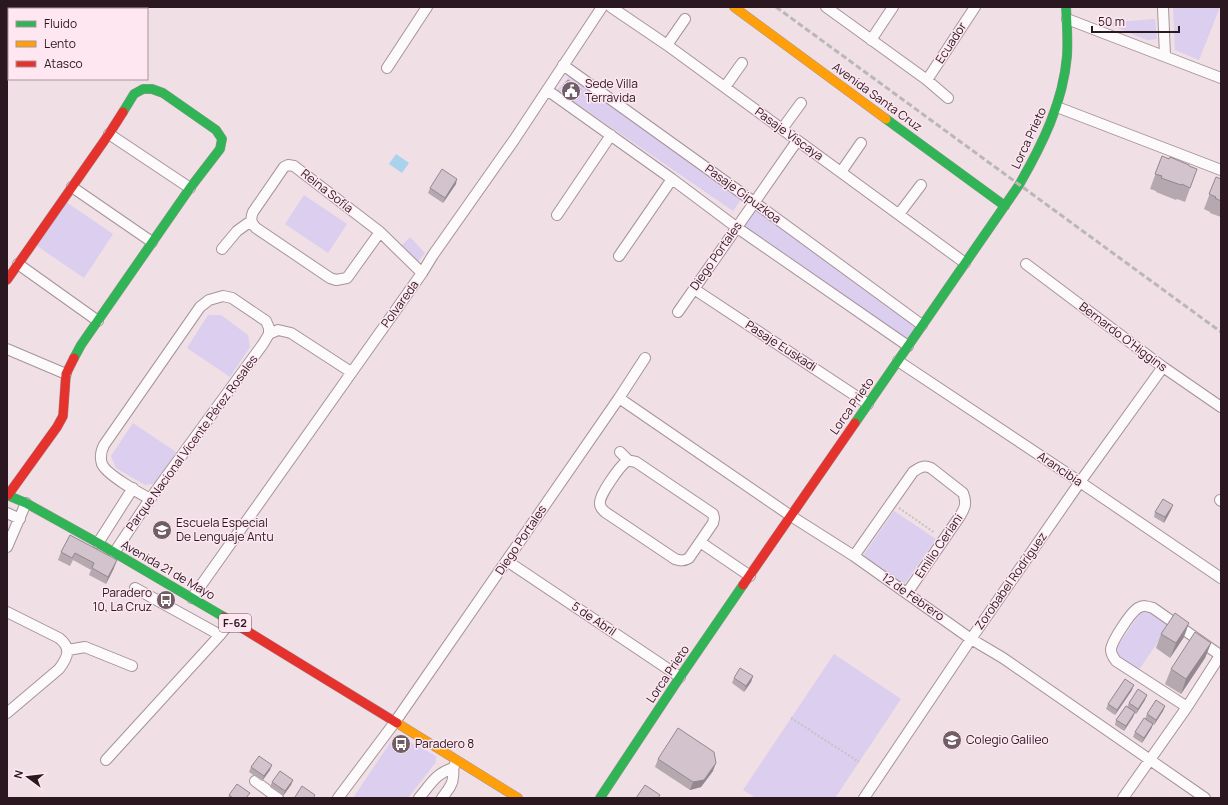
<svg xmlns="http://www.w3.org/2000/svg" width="1228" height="805" font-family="Manrope,sans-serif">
  <rect width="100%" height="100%" fill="#f0dfe5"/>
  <path fill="#dbceee" d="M 1173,7 L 1220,7 L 1199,60 L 1175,50 Z
    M 1155,19 L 1157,39 L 1147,40 L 1105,23 Z
    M 570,76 L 742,198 L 733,211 L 557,90 Z
    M 304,195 L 347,224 L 328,253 L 285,224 Z
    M 66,202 L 113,234 L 84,278 L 37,246 Z
    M 754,202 L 922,325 L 908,346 L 736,227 Z
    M 410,237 L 425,253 L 412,269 L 395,252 Z
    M 208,315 L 221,315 L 248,335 L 250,347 L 230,377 L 187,348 Z
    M 133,423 L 176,452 L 156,483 L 145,485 L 116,468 L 111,456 Z
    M 894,511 L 936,539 L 903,586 L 862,557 Z
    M 1148,611 L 1169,626 L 1138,671 L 1118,655 L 1117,647 L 1141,612 Z
    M 834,654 L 901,699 L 835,798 L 756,798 L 743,790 Z
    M 396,734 L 436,756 L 436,762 L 408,798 L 353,798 Z"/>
  <path fill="#a9d2ed" d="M 396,154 L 409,163 L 402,173 L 389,164 Z"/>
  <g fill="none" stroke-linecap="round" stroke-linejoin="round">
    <g stroke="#a5949b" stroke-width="12">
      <path id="street" d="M 611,7 L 667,45 L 965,263
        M 826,7 L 927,80 L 948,98
        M 1163,7 L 1165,56
        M 1067,19 L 1221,78
        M 871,40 L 893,7
        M 667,45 L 685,19
        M 563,65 L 754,202 L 922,325
        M 387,68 L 427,7
        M 927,80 L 975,7
        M 725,87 L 742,63
        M 547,90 L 672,179 L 736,227 L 908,346
        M 1057,107 L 1221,170
        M 782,129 L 801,103
        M 109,134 L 190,188
        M 841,172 L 861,143
        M 72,187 L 152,242
        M 899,214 L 921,185
        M 557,215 L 611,135
        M 380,232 L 347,278 L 336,280 L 330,278 L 256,228 C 251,223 250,219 253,212 L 284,167 L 288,165 L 294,166 L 380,232 L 422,273
        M 222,249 L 237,231 L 251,221
        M 619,256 L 672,179
        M 18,264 L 98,321
        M 1026,264 L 1163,367 L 1221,407
        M 694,289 L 868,404
        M 678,312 L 797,141
        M 269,334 L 278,330 L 291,333 L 351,372
        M 7,349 L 66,374
        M 898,361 L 1080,482 L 1221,578
        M 619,398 L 791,516 L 854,556 L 971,639 L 1003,658 L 1205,798
        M 620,452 L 629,461
        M 627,461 L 631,461 L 636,462 L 713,514 L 714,518 L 713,523 L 689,558 C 684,561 681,561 675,559 L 605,512 C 603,510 600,508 600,504 C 598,496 620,466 627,461 Z
        M 1220,500 L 1221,501
        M 7,513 L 20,519
        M 700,542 L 750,576
        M 98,543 L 133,488
        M 7,547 L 26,503
        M 114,553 L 150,499 L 263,344 L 269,334 L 269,328 L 266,321 L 232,298 L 223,296 L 209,300 L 200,307 L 104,445 C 101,451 100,458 102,464 C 106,474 139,493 150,499
        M 854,556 L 913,472 C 920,467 924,465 931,468 L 963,493 C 967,503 965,508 960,516 L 907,593
        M 507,561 L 680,677
        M 135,588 L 220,635
        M 192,598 L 422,273 L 433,255 L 514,140 L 602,7
        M 7,612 L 59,638 C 72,648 68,657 59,669 L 7,713
        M 68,650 L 85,647 L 132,666
        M 1187,707 L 1116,661 C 1113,657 1111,654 1111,650 C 1111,642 1131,612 1138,608 C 1143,605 1147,606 1153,608 L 1220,655
        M 106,760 L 220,635 L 231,621
        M 255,781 L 278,798
        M 338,798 L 395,722 L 619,398 L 645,358
        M 419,798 C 431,784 435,774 453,768
        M 442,798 C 447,791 453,785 453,777 C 454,772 452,769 455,764
        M 864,798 L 971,639 L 1080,482 L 1163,367
        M 1123,798 L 1187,707 L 1221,654"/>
    </g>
    <g stroke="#a5949b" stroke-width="10">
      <path id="fast" d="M 886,119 L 1005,206
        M 74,358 L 81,345 L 190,188 L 220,149 L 222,139 L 216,130 L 163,93 L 152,89 L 143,89 L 134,94 L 123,112
        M 855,423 L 1019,185 C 1042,145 1063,103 1067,56 C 1068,40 1067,23 1066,7
        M 7,495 L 26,503 L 98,543 L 224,617
        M 600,798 L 680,677 L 743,585"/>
    </g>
    <g stroke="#a5949b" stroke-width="10">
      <path id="slow" d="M 734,7 L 886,119
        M 397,723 L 518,798"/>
    </g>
    <g stroke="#a5949b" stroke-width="10">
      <path id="jam" d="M 7,280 L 109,134 L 123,112
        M 8,495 L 57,427 L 63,416 L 66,374 L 74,358
        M 743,585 L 855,423
        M 224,617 L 397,723"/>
    </g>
    <path stroke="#c8c1c4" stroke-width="2" stroke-dasharray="2 2" stroke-linecap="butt" d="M 899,508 L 935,533
      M 791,718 L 859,762"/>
    <use href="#street" stroke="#fdfafb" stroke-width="10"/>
    <use href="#fast" stroke="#30b455" stroke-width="9"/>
    <use href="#slow" stroke="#ff9f0a" stroke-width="9"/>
    <use href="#jam" stroke="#e5322d" stroke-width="9"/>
    <path stroke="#bbb7b9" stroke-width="3" stroke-dasharray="6 3" stroke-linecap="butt" d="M 776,7 L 1221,332"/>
  </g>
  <path fill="#b5a8af" d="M 563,87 L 581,89 L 580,92 L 575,99 L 562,90 Z
    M 1162,156 L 1197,169 L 1185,202 L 1177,199 L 1176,200 L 1156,192 L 1156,191 L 1150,189 Z
    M 1216,177 L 1221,179 L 1221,217 L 1210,213 L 1210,212 L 1204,209 Z
    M 456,184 L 443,203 L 428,193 L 430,188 Z
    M 1171,510 L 1164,523 L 1154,517 L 1155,512 Z
    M 70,535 L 114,568 L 106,584 L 89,575 L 91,570 L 73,560 L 70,566 L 58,560 L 61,552 Z
    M 1161,634 L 1184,637 L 1170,658 L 1156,648 Z
    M 1211,643 L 1205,658 L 1181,694 L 1165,684 L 1171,669 Z
    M 753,676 L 751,682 L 744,692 L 732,683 L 734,678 Z
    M 1132,690 L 1115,715 L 1106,709 L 1108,704 Z
    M 1145,700 L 1136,714 L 1134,713 L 1133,717 L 1124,731 L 1115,725 L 1116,720 L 1127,707 L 1129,703 Z
    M 1165,706 L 1163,711 L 1154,725 L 1153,724 L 1151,729 L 1142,743 L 1133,737 L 1135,732 L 1145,719 L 1147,714 Z
    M 658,759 L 713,771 L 701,787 L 690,790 L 655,767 Z
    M 251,767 L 270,770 L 262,781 L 249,772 Z
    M 293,780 L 291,785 L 283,796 L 270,787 L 272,782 Z
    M 229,795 L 248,798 L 228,798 Z"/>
  <path fill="#93888f" d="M 457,179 L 456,184 L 443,203 L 445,198 Z
    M 1173,505 L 1171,510 L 1164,523 L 1165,517 Z
    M 117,560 L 114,568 L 106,584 L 108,577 Z
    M 1189,623 L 1184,637 L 1170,658 L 1176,643 Z
    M 1211,643 L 1205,658 L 1181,694 L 1186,679 Z
    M 753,676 L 751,682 L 744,692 L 746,686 Z
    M 1134,685 L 1132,690 L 1115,715 L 1117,710 Z
    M 1147,695 L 1145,700 L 1136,714 L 1138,709 Z
    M 1165,706 L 1163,711 L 1154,725 L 1156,720 Z
    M 1135,712 L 1133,717 L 1124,731 L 1126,726 Z
    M 1153,724 L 1151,729 L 1142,743 L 1144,738 Z
    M 716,763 L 713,771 L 701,787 L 690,790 L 693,782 Z
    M 272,765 L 270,770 L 262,781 L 264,776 Z
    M 293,780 L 291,785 L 283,796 L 285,791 Z"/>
  <path fill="#d2c3cc" stroke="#93888f" d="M 568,80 L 581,89 L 576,97 L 563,87 Z
    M 1162,156 L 1169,159 L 1170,157 L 1189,165 L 1189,166 L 1197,169 L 1190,188 L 1182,184 L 1181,185 L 1161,178 L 1162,176 L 1155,174 Z
    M 442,169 L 457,179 L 445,198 L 430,188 Z
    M 1216,177 L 1221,179 L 1221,201 L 1215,198 L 1216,197 L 1209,194 Z
    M 1163,499 L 1173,505 L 1165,517 L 1155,512 Z
    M 70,535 L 117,560 L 108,577 L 92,568 L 94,563 L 75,553 L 72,558 L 61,552 Z
    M 1175,613 L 1189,623 L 1176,643 L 1161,634 Z
    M 1195,632 L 1211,643 L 1186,679 L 1171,669 Z
    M 740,668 L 753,676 L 746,686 L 734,678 Z
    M 1125,679 L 1134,685 L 1117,710 L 1108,704 Z
    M 1138,689 L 1147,695 L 1138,709 L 1129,703 Z
    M 1156,700 L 1165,706 L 1156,720 L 1147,714 Z
    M 1126,706 L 1135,712 L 1126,726 L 1116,720 Z
    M 1144,718 L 1153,724 L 1144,738 L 1135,732 Z
    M 678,728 L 714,752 L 716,763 L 704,780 L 693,782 L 658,759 Z
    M 259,756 L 272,765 L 264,776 L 251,767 Z
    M 280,771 L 293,780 L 285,791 L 272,782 Z
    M 237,784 L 250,793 L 246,798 L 233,798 L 229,795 Z
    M 645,785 L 660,795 L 658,798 L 636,798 Z
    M 302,786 L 315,795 L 313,798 L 296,798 L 295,797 Z"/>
  <defs>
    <g id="civic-disc" transform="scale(1)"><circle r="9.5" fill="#705d65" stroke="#fee7f0"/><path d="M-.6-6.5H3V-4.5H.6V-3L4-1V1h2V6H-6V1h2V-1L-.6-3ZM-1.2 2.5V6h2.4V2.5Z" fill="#fff"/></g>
    <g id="school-disc" transform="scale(1)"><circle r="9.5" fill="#705d65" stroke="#fee7f0"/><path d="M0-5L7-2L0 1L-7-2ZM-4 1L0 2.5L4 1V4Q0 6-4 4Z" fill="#fff"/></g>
    <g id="bus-disc" transform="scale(1)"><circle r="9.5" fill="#705d65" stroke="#fee7f0"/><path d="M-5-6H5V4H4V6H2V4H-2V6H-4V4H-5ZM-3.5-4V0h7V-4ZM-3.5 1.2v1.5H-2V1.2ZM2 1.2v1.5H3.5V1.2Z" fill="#fff"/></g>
  </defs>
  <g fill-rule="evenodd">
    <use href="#civic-disc" x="571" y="91"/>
    <use href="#school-disc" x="162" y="530"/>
    <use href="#bus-disc" x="166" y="600"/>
    <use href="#school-disc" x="952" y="740"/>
    <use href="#bus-disc" x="401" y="744"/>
  </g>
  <g text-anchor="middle" stroke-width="3" stroke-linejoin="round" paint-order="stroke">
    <rect fill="#fee7f0" stroke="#6a555e" stroke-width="1" x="219" y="614" width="32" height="18" rx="3"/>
    <g font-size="11" font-weight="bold" fill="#2b1720">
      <text x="235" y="627">F-62</text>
    </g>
    <g font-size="12" fill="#2b1720" stroke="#fee7f0">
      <text transform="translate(951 43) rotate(-57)" y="4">Ecuador</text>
      <text transform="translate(877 97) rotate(36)" y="4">Avenida Santa Cruz</text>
      <text transform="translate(789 134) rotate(36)" y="4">Pasaje Viscaya</text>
      <text transform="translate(1029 138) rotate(-65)" y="4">Lorca Prieto</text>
      <text transform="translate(327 191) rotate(38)" y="4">Reina Sofía</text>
      <text transform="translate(743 194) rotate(36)" y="4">Pasaje Gipuzkoa</text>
      <text transform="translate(716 256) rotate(-55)" y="4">Diego Portales</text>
      <text transform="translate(400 304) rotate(-54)" y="4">Polvareda</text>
      <text transform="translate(1123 337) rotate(37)" y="4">Bernardo O'Higgins</text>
      <text transform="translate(781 346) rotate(33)" y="4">Pasaje Euskadi</text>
      <text transform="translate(852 406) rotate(-55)" y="4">Lorca Prieto</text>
      <text transform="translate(192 443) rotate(-54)" y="4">Parque Nacional Vicente Pérez Rosales</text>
      <text transform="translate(1060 469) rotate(34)" y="4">Arancibia</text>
      <text transform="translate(521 540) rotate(-56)" y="4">Diego Portales</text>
      <text transform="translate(939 546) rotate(-56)" y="4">Emilio Ceriani</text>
      <text transform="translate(168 570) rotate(30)" y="4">Avenida 21 de Mayo</text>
      <text transform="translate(1011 581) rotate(-55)" y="4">Zorobabel Rodríguez</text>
      <text transform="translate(913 597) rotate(35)" y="4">12 de Febrero</text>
      <text transform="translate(594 619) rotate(34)" y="4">5 de Abril</text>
      <text transform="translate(668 674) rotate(-56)" y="4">Lorca Prieto</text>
    </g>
    <g font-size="12" fill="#2b1720" stroke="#fee7f0" text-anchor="start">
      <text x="585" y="88">Sede Villa<tspan x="585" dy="14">Terravida</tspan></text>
      <text x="176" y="527">Escuela Especial<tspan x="176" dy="14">De Lenguaje Antu</tspan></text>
      <text x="152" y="597" text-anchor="end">Paradero<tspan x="152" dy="14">10, La Cruz</tspan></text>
      <text x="966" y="744">Colegio Galileo</text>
      <text x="415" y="748">Paradero 8</text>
    </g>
  </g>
  <rect width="1228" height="805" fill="none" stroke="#2b1720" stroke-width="16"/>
  <rect x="8" y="8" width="140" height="72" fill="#fee7f0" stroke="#aa949d"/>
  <rect x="16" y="21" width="20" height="6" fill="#30b455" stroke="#aa949d"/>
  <text x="44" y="28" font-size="12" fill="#2b1720">Fluido</text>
  <rect x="16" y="41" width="20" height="6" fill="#ff9f0a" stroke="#aa949d"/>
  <text x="44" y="48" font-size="12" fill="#2b1720">Lento</text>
  <rect x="16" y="61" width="20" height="6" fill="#e5322d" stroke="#aa949d"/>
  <text x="44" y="68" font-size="12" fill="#2b1720">Atasco</text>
  <g transform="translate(28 777) rotate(285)" stroke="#fee7f0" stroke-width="3" paint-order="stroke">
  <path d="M0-3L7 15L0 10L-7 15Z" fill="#2b1720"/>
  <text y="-6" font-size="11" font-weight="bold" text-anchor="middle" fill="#2b1720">N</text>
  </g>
  <path d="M1092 26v6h87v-6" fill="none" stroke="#2b1720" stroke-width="2"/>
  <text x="1098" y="26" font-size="12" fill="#2b1720" stroke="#fee7f0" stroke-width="3" paint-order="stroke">50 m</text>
</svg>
